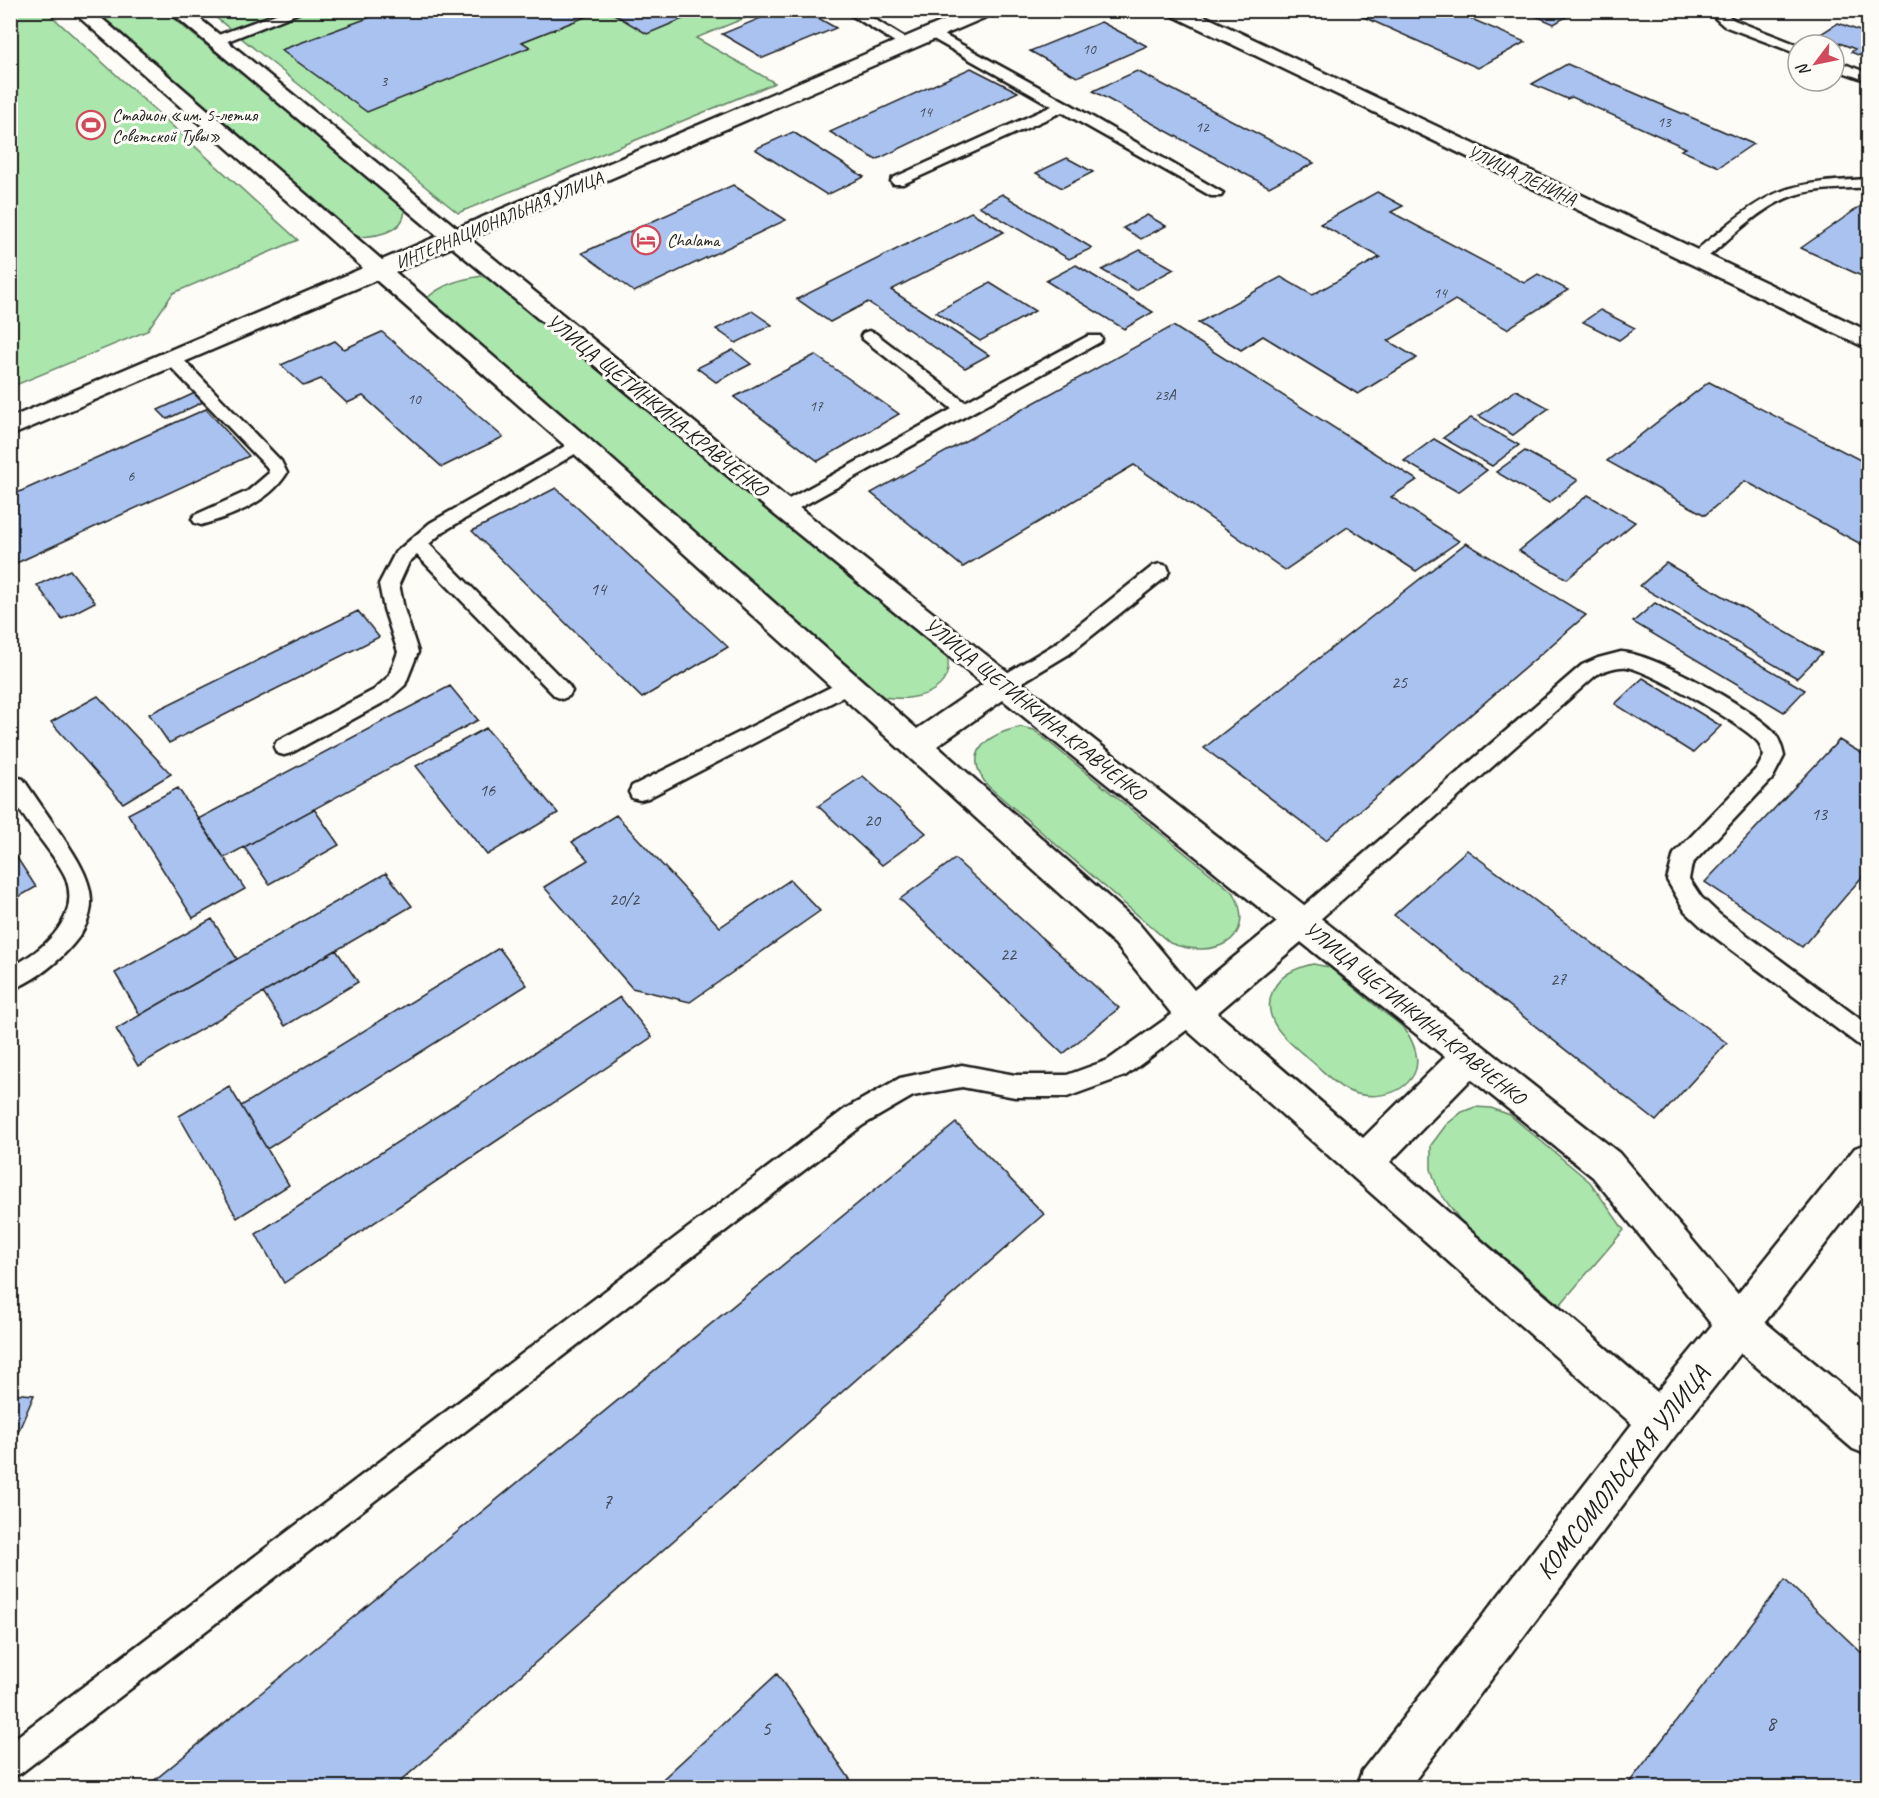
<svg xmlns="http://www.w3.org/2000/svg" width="1879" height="1798" font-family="Caveat,sans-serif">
  <rect width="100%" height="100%" fill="#fdfcf7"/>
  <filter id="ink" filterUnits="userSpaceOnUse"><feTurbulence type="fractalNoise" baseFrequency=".0167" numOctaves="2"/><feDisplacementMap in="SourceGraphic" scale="12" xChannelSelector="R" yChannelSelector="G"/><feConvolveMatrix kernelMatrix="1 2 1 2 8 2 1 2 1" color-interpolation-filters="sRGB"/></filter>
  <g filter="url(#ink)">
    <path fill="#abe6ac" stroke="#648164" stroke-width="1.5" d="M 11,10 L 46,11 L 298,240 L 173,293 L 147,331 L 11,387 Z
      M 232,10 L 762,11 L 696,38 L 775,83 L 458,213 L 214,16 Z
      M 86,11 L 164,11 L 404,205 C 410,234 368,239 348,236 Z
      M 482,276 L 493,281 L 943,644 C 963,688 921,703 884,697 L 432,310 L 426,299 C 442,284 461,279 482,276 Z
      M 1021,727 L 1034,730 L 1234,893 C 1259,943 1210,959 1170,943 L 988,786 C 961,753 987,734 1021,727 Z
      M 1313,964 L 1329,967 C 1347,982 1364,996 1382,1011 C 1390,1017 1400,1023 1406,1031 C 1414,1043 1421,1061 1414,1074 C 1400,1099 1363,1101 1341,1087 C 1330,1079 1320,1068 1310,1060 C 1289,1042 1259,1021 1273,990 C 1281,974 1296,968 1313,964 Z
      M 1475,1107 L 1491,1108 L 1510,1115 L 1590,1182 L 1624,1230 L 1560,1305 L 1460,1220 L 1438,1190 L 1431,1169 L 1431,1145 L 1446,1125 L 1462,1112 Z"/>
    <path fill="#a9c2ef" stroke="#1c1c1c" stroke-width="1.5" d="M 390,10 L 603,10 L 522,42 L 530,47 L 367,112 L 281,50 Z
      M 607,10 L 704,10 L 647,34 Z
      M 780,10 L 804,10 L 836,28 L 763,58 L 722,34 Z
      M 863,10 L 894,10 L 877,18 Z
      M 1348,10 L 1451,10 L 1525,42 L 1478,68 Z
      M 1522,10 L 1578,10 L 1554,24 Z
      M 1101,22 L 1147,46 L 1077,77 L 1030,51 Z
      M 1838,23 L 1868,34 L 1868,59 L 1851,52 L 1855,49 L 1819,35 Z
      M 1567,64 L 1753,144 L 1719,167 L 1681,150 L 1686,148 L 1572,97 L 1567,99 L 1532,84 Z
      M 971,68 L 1018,92 L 876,160 L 830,132 Z
      M 1137,71 L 1314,163 L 1269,187 L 1093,91 Z
      M 793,132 L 864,177 L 827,195 L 755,149 Z
      M 1067,158 L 1093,172 L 1062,188 L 1036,173 Z
      M 733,185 L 786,220 L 634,292 L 582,253 Z
      M 1377,192 L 1403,206 L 1391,212 L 1524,283 L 1538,274 L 1568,290 L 1507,329 L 1455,300 L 1388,341 L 1417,358 L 1358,394 L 1263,336 L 1241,350 L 1198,323 L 1281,277 L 1312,295 L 1380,257 L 1320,224 Z
      M 1002,194 L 1092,248 L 1069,259 L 979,206 Z
      M 1865,203 L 1868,204 L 1868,279 L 1801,248 Z
      M 971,212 L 1004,232 L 891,290 L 989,355 L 965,368 L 868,302 L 830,322 L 797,299 Z
      M 1147,215 L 1166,226 L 1141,239 L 1123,228 Z
      M 1140,250 L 1174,269 L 1136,290 L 1102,270 Z
      M 1076,265 L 1153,312 L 1124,329 L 1046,281 Z
      M 990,283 L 1035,311 L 980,341 L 936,312 Z
      M 1600,310 L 1635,328 L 1619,340 L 1583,322 Z
      M 752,311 L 772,325 L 736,343 L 716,329 Z
      M 1173,326 L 1417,480 L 1391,497 L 1459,541 L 1416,571 L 1348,527 L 1285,570 L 1134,465 L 963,567 L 871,493 Z
      M 382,332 L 503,437 L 442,467 L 363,396 L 347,403 L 321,379 L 304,386 L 281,365 L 335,341 L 344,349 Z
      M 733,350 L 751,364 L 716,382 L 697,368 Z
      M 815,355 L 899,414 L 818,461 L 734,397 Z
      M 1709,382 L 1868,464 L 1868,548 L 1745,481 L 1705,515 L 1607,461 Z
      M 1516,390 L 1549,408 L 1513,435 L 1479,416 Z
      M 195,393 L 203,402 L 167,419 L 158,410 Z
      M 206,409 L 249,456 L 10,566 L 10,496 Z
      M 1471,418 L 1519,445 L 1492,466 L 1443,438 Z
      M 1434,439 L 1487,470 L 1458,492 L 1404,461 Z
      M 1525,451 L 1578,480 L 1549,503 L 1496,472 Z
      M 556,488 L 728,647 L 642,698 L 472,531 Z
      M 1588,495 L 1635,522 L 1567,579 L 1519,551 Z
      M 1466,543 L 1586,615 L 1326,840 L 1204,748 Z
      M 1666,563 L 1822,653 L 1797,678 L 1640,586 Z
      M 70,570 L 95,602 L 62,619 L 37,585 Z
      M 1655,603 L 1805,690 L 1784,712 L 1633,622 Z
      M 358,611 L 379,637 L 169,743 L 149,714 Z
      M 1643,678 L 1721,726 L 1693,753 L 1615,704 Z
      M 450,686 L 478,720 L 224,858 L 198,819 Z
      M 98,696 L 171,774 L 123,803 L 51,722 Z
      M 486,728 L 558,813 L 487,855 L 416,766 Z
      M 1839,740 L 1868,757 L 1868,870 L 1802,947 L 1705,882 Z
      M 863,776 L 926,833 L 882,865 L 818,806 Z
      M 178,788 L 245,889 L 193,918 L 128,814 Z
      M 314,809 L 339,845 L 269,884 L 244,847 Z
      M 616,815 L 720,927 L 790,880 L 820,911 L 690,1002 L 632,988 L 544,887 L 588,860 L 572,842 Z
      M 10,847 L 36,887 L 10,902 Z
      M 1467,850 L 1727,1043 L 1656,1121 L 1394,915 Z
      M 955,859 L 1119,1008 L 1063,1054 L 900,899 Z
      M 386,873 L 412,906 L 138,1066 L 116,1029 Z
      M 212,919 L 237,959 L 140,1015 L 115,973 Z
      M 499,948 L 527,985 L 267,1149 L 241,1106 Z
      M 336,950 L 358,982 L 285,1026 L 263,993 Z
      M 620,997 L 652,1037 L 284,1283 L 256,1234 Z
      M 229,1086 L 289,1185 L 237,1218 L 179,1116 Z
      M 956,1123 L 1044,1214 L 393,1788 L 145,1788 Z
      M 10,1393 L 34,1395 L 10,1451 Z
      M 1785,1580 L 1868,1659 L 1868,1788 L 1625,1788 Z
      M 777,1674 L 852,1782 L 847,1788 L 653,1788 Z"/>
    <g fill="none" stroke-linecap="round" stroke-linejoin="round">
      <g stroke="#1c1c1c" stroke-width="5">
        <path id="lane" d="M 287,10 L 306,10 L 220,44 L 210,44 L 208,41 L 210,38 Z
          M 843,10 L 859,10 L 915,44 L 913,47 L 903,47 Z
          M 1706,10 L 1721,10 L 1734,20 L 1798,45 L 1798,54 L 1724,26 Z
          M 933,29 L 1068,103 L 1223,193 L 1221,196 L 1211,196 L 1062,112 L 903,184 L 893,184 L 891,181 L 893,178 L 1052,106 L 928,36 L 927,33 L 928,30 Z
          M 1834,60 L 1868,73 L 1868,81 L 1834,69 Z
          M 1868,179 L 1868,187 C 1846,189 1824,188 1802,193 C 1764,202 1731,238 1702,262 L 1697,264 L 1689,259 C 1698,247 1712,238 1724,228 C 1778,183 1800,183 1868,179 Z
          M 869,331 L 875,333 L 965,402 L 1088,336 L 1100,336 L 1102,339 L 1100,342 L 790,513 L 778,513 L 775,509 L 778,505 L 952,409 L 863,339 L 861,336 L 863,333 Z
          M 173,354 L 179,355 L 281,461 L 287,473 C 269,502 233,516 201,525 L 195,523 L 192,519 L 195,515 L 248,491 L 269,473 L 267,467 L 167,363 L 165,359 Z
          M 579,438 L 585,440 L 588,444 L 585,448 L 444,531 L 429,544 L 569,686 L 572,691 L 569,696 L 562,699 L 555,696 L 417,555 L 409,562 L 399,584 L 404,609 L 418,652 L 405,685 L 388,700 L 291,753 L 284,755 L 277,753 L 274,747 L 277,741 L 374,690 L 389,676 L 398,652 L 384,609 L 379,584 L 395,553 L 430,523 Z
          M 1160,564 L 1167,566 L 1169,571 L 1167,576 L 1069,654 L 1011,689 L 1004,691 L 997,689 L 994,684 L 997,679 L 1055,644 L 1153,566 Z
          M 1621,652 C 1654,654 1750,707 1773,731 C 1779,738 1782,747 1784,756 L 1772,779 L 1692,864 L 1689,879 L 1701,897 L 1720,915 L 1868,1025 L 1868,1048 L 1860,1046 L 1704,929 L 1685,911 L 1667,880 L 1674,854 L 1758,767 L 1764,756 C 1762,752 1761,747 1759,743 C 1747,726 1648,670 1627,667 C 1616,666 1606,670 1596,675 L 1309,929 L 1301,932 L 1293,929 L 1290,922 L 1293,915 L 1582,665 L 1598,658 Z
          M 849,678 L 856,680 L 859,685 L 856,690 L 648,798 L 640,800 L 632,798 L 629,792 L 632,786 Z
          M 15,777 L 23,779 C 36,798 49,817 62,836 C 90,877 108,909 67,951 C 52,967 32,982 10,990 L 10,968 C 43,950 81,920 66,878 C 60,863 39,838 29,824 C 17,805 10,801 10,778 Z
          M 1192,1003 L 1200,1006 L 1204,1013 L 1200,1020 L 1125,1076 L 1067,1097 L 1015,1097 L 962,1087 L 913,1096 L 863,1125 L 21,1773 L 10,1778 L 10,1742 L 845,1109 L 900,1078 L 962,1065 L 1015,1075 L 1067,1075 L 1108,1060 L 1184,1006 Z"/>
      </g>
      <g stroke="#1c1c1c" stroke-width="5">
        <path id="street" d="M 71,10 L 92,10 L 382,260 L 438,236 L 168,10 L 189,10 L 457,228 L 969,10 L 995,10 L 993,14 L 470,239 L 793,503 L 1619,1153 L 1752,1311 L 1758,1325 L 1752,1339 L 1675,1436 L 1409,1788 L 1356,1788 L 1362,1771 L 1632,1424 L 1180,1024 L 1115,944 L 570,450 L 376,280 L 10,436 L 10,418 L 363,268 ZM 452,247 L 775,515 L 983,684 L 917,729 L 588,438 L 395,272 ZM 1003,700 L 1277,922 L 1194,990 L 1139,924 L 937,746 ZM 1301,942 L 1445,1057 L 1363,1138 L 1217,1013 ZM 1471,1079 L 1593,1177 L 1712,1325 L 1657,1392 L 1390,1162 Z"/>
      </g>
      <g stroke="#1c1c1c" stroke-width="5">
        <path id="secondary" d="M 1167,10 L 1192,10 L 1868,331 L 1868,347 L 1860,345 L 1169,14 Z
          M 1868,1143 L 1868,1189 L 1765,1322 L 1868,1407 L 1868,1455 L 1853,1449 L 1724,1339 L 1718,1325 L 1724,1311 L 1855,1148 Z"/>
      </g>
      <use href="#lane" fill="#fdfcf7" fill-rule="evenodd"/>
      <use href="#street" fill="#fdfcf7" fill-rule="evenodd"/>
      <use href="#secondary" fill="#fdfcf7" fill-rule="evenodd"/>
    </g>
  </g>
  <defs>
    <g id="stadium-ring" transform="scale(1.5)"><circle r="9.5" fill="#fdfcf7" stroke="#d1495b" stroke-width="1.5"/><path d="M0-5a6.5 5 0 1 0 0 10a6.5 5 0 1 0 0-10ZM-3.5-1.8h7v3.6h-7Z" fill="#d1495b"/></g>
    <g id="hotel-ring" transform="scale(1.5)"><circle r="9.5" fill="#fdfcf7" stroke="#d1495b" stroke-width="1.5"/><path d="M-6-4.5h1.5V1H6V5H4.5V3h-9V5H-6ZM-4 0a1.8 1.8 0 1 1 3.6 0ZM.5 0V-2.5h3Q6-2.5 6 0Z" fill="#d1495b"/></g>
  </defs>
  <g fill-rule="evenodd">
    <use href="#stadium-ring" x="91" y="125"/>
    <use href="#hotel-ring" x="646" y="240"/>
  </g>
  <g text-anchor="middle" stroke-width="6" stroke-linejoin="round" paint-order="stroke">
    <g font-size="15" fill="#3f4651">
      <text x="1089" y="54">10</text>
      <text x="384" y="86">3</text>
      <text x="925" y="117">14</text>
      <text x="1664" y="127">13</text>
      <text x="1202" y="132">12</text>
      <text x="1440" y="298">14</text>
      <text x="1165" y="400">23А</text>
      <text x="414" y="404">10</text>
      <text x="816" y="411">17</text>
      <text x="131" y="481">6</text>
    </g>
    <g font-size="18" fill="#1c1c1c" stroke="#fdfcf7" text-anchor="start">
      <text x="112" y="121">Стадион «им. 5-летия<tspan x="112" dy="21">Советской Тувы»</tspan></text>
      <text x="667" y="246">Chalama</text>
    </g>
    <g font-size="18" fill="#1c1c1c" stroke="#fdfcf7">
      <text transform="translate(1522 175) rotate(25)" y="6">УЛИЦА ЛЕНИНА</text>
      <text transform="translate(499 220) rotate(-23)" y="6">ИНТЕРНАЦИОНАЛЬНАЯ УЛИЦА</text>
    </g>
    <g font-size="18" fill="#3f4651">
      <text x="598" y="595">14</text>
      <text x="1399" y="688">25</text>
      <text x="487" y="796">16</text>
      <text x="1819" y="820">13</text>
      <text x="872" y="826">20</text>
      <text x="624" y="905">20/2</text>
      <text x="1008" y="960">22</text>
      <text x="1558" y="985">27</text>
    </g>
    <g font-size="21" fill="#1c1c1c" stroke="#fdfcf7">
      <text transform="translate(657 405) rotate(39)" y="7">УЛИЦА ЩЕТИНКИНА-КРАВЧЕНКО</text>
      <text transform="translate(1035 709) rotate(39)" y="7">УЛИЦА ЩЕТИНКИНА-КРАВЧЕНКО</text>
      <text transform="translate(1415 1013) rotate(39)" y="7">УЛИЦА ЩЕТИНКИНА-КРАВЧЕНКО</text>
    </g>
    <g font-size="21" fill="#3f4651">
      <text x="607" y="1508">7</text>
      <text x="1771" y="1730">8</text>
      <text x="766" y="1735">5</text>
    </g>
    <g font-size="26" fill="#1c1c1c" stroke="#fdfcf7">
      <text transform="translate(1622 1472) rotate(-52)" y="9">КОМСОМОЛЬСКАЯ УЛИЦА</text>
    </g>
  </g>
  <rect width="1879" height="1798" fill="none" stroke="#fdfcf7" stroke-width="36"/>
  <rect x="18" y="18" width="1843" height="1762" fill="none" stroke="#1c1c1c" stroke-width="2" filter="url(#ink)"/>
  <g transform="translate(1816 63) rotate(238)"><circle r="28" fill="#fdfcf7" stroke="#a3a29f" stroke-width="1.5"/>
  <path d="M0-4.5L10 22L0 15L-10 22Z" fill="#d1495b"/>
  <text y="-9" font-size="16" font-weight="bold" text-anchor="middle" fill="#1c1c1c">N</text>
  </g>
</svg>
